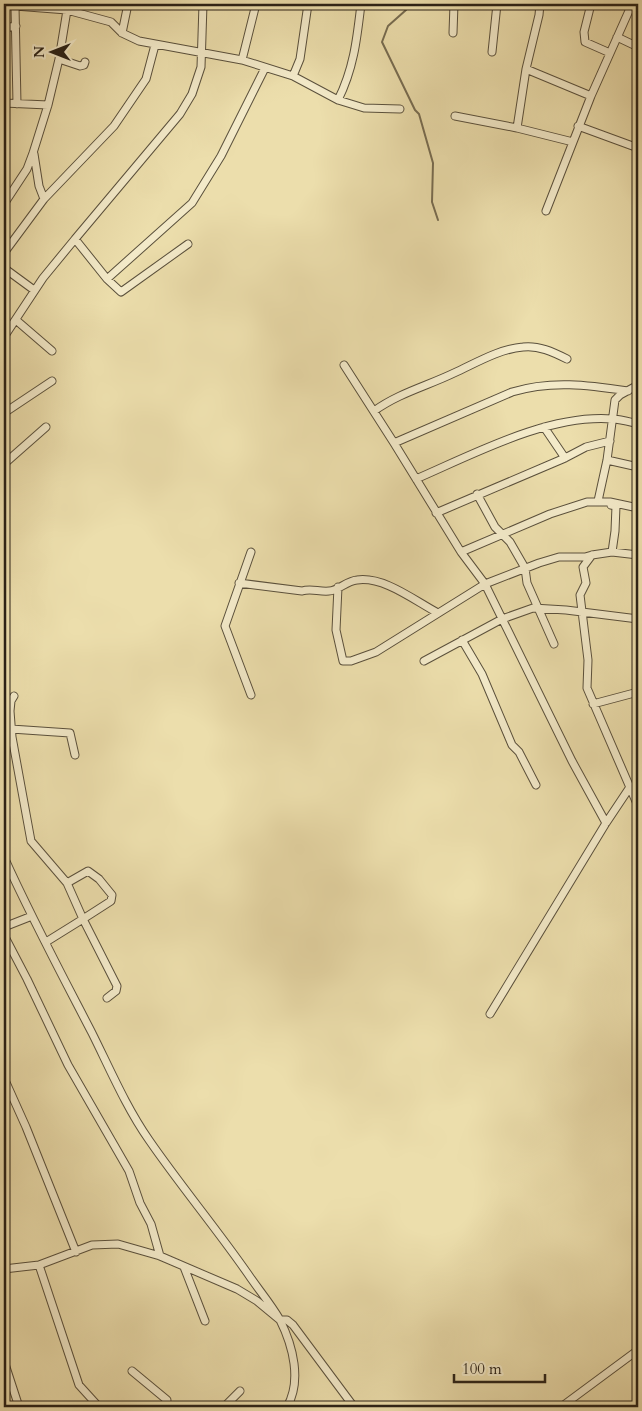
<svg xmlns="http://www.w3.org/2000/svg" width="642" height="1411" font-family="Cardo,serif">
  <rect width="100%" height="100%" fill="#ecdeac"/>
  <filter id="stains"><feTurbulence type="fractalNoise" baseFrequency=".004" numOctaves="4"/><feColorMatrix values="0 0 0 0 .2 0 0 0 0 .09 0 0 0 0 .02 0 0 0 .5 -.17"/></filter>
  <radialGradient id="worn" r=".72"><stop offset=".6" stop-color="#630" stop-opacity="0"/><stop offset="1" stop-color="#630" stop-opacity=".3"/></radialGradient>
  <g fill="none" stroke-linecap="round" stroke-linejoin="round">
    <path stroke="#776c51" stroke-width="2" d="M 409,4 L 406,10 L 388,26 L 382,42 L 415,110 L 419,114 L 433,163 L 432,202 L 438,220"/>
    <g stroke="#5a503c" stroke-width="9">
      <path id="minor" d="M 12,4 L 15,6 L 67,10 L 111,22 L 122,33 L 139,41 L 242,60 L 293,76 L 338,100 C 354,68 357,38 361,4
        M 591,4 L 584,32 L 585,42 L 610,53
        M 15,6 L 17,104
        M 4,28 L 16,26
        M 122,33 L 128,4
        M 453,33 L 454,4
        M 617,37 L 638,47
        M 492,52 L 497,4
        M 59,59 L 80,66 L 84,65 L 85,62
        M 242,60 L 256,4
        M 526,69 L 591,96
        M 293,76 L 300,59 L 308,4
        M 338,100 L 364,108 L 400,109
        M 4,103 L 48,105
        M 455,116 L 517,128 L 573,142
        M 578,126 L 638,148
        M 517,128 L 526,69 L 539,15 L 540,4
        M 34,154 L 39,186 L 44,199
        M 4,204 L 27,169 L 33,153 L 48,105 L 59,59 L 68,4
        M 546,211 L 591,96 L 632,4
        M 188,244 L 121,292 L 107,279 L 75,239 L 180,114 L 192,94 L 201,67 L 203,4
        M 4,253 L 44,199 L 114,126 L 146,79 L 155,45
        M 4,268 L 34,290
        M 107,279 L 192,203 L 221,156 L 265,68
        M 16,320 L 52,351
        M 4,337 L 43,278 L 75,239
        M 344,365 L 394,443 L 461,552 L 485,584 L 572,761 L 606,823
        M 374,411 C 399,393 427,386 454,373 C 476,363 499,349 523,347 C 538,345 553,352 567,359
        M 4,413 L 52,381
        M 544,427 L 565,458
        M 394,443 L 512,392 C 551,380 588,385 628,391
        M 607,460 L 638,467
        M 4,464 L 46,427
        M 416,479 C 474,454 548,414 612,419 C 621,419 630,422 638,424
        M 477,494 L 495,527 L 510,542 L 525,568 L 527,583 L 554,644
        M 598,501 L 607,460 L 615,400 L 620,395 L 638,385
        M 611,505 L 616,506 L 615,531 L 612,552
        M 436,513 L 565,458 L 586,447 L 610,441
        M 251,552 L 225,626 L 251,695
        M 461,552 L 550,514 L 587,502 L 610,502 L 638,508
        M 592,555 L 583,567 L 586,583 L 580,595 L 588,660 L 587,688 L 638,806
        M 239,583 L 302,591 C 311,588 319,592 329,591 C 338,591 346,581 357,580 C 384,576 415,601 438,613
        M 338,587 L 336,630 L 343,661 L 351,661 L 376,652 L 485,584 L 539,563 L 559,557 L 585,557 L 592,555 L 612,552 L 638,555
        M 462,640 L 482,674 L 512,745 L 519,752 L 536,785
        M 424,661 L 502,619 L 533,608 L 566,610 L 638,619
        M 14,696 L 11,701 L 10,711 L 12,737 L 31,841 L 67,883 L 83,919 L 46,942
        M 593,704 L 638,692
        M 11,729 L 70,733 L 75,755
        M 4,737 L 12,737
        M 4,857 C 31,917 62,975 92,1033 C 110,1069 126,1107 149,1140 C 180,1185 216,1228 248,1274 C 258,1289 271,1304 280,1320 C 293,1346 302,1381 287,1407
        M 67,883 L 88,871 L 99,879 L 112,895 L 111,901 L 83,919 L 117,986 L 116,991 L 107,998
        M 4,927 L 32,916
        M 4,935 L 27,979 L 68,1065 L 129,1171 L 140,1203 L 151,1224 L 160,1256
        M 490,1014 L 606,823 L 630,787
        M 4,1078 L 26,1127 L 76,1252
        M 39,1265 L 79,1385 L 99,1407
        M 184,1267 L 205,1321
        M 4,1269 L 39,1265 L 92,1245 L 118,1244 L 160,1256 L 237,1289 L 257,1301 L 280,1320 L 287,1320 L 293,1325 L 354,1407
        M 4,1361 L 19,1407
        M 132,1371 L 167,1400 L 166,1407
        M 224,1407 L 240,1391
        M 561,1407 L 638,1350"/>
    </g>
    <use href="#minor" stroke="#f3eac9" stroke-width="7"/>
  </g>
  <rect width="642" height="1411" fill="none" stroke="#ecdeac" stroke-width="20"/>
  <rect x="5" y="5" width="632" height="1401" fill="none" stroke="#2a2116" stroke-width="2.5"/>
  <rect x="10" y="10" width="622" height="1391" fill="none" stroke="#2a2116"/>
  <g transform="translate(52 52) rotate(270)" stroke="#f3eac9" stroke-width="4" paint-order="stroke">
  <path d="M0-4L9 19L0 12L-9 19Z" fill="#2a2116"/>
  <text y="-8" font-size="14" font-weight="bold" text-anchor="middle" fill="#2a2116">N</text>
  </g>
  <path d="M454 1374v8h91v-8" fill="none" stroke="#2a2116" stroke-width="2.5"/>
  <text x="462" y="1374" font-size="15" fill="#2a2116" stroke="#f3eac9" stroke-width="4" paint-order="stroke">100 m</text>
  <rect width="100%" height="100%" filter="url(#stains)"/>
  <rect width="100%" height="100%" fill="url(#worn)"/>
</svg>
